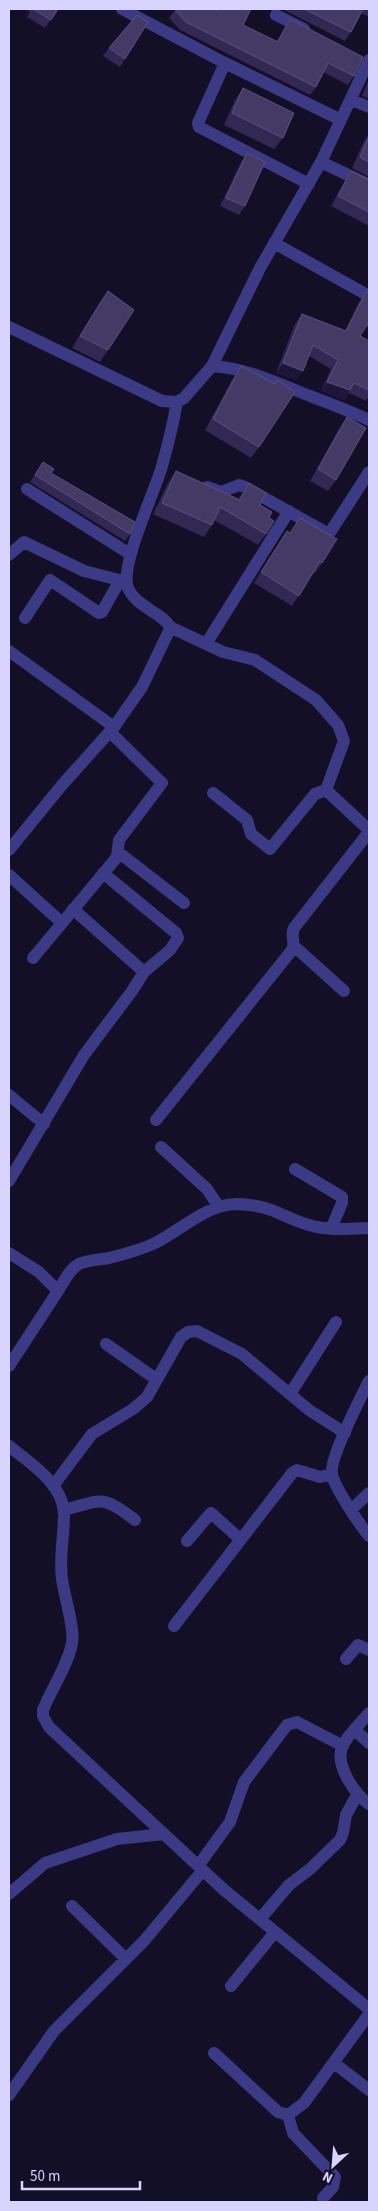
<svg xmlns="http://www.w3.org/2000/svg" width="378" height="2211" font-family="'Source Sans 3',sans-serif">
  <rect width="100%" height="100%" fill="#130f26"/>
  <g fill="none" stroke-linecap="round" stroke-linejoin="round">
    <path stroke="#3d3a85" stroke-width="12" d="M 122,9 L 225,63 L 341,120
      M 276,15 L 304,29
      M 225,63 L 198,123 L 199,127 L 309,184
      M 351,100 L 369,107
      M 321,162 L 369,185
      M 274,243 L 369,296
      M 9,327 L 162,401 L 177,402 L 184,398 L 212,366 C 245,368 275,382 305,394 C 326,402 348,410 369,420
      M 212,366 L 260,268 L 321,162 L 369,60
      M 207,487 L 221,492 L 239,485 L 245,487 L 327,533 L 331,531 L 369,472
      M 27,489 L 130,554
      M 9,555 L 24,542 L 84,571 L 127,582
      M 25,618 L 50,580 L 99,613 L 102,612 L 120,580
      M 170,627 L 223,652 L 255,660 L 316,700 L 338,725 L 344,741 L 326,790 L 369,830
      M 206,644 L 289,511
      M 9,651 L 114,727
      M 213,793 L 247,820 L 251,834 L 270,849 L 315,794 L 326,790
      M 9,850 L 62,785 L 114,727 L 142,687 L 169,631 L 170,627 C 163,613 136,607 128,588 C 119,566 155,492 162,466 C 168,445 173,424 177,402
      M 118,852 L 184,903
      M 9,875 L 62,923
      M 73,909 L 144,972
      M 294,946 L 344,991
      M 33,958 L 117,857 L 119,840 L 162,783 L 110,732
      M 9,1095 L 44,1124
      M 156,1120 L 292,950 C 296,942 290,936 294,928 L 369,832
      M 161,1147 L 207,1189 L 219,1207
      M 295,1169 L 342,1197 L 342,1203 L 331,1229
      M 9,1181 L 84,1055 L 132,991 L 144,972 L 170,950 L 178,938 L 176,933 L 103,873
      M 9,1253 L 39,1272 L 58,1291 L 9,1366
      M 58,1291 C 64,1282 69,1269 79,1264 C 88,1260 99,1260 109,1258 C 125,1254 141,1250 155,1243 C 182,1230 206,1204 237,1204 C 271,1205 280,1216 309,1225 C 329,1231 349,1229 369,1228
      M 106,1344 L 156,1379
      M 369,1381 C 361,1397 329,1459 332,1474 C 334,1487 360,1525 369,1536
      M 290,1394 L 336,1322
      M 9,1446 C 30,1463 64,1484 64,1515 C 64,1537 59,1557 62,1579 C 64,1595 75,1629 72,1643 C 69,1663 51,1690 43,1710 L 43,1716 L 49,1727 L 223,1889 L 369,2009
      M 53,1486 L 92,1434 L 133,1409 L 147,1397 L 181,1337 L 188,1332 L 197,1331 L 242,1354 L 309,1410 L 345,1433
      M 352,1509 L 369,1493
      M 64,1510 C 102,1500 102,1494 135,1520
      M 187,1541 L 211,1513 L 240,1539
      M 174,1626 L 293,1472 L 297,1470 L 320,1477 L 332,1474
      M 346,1659 L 358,1645 L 369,1650
      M 369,1713 C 361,1723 348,1734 342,1747 C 335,1766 355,1794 369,1804
      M 355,1730 L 369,1743
      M 198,1866 L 230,1822 L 244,1782 L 287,1725 L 297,1722 L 343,1746
      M 9,1894 L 45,1863 L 117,1839 L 164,1834
      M 72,1906 L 126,1959
      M 260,1919 L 289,1885 L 310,1869 L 340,1840 L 343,1833 L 346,1815 L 357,1795
      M 231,1986 L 275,1932
      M 214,2053 L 278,2112 L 288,2115 L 304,2103 L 369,2014
      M 334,2063 L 369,2090
      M 9,2095 L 54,2031 L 144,1941 L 203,1870
      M 288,2115 L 293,2133 L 335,2177 L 333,2187 L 323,2198"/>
  </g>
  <path fill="#312854" d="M 24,9 L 58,9 L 45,28 L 27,17 L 30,12 Z
    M 176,9 L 215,10 L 216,9 L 251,9 L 243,25 L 277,41 L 284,28 L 290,19 L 354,76 L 348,85 L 323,72 L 316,87 L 310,95 L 180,30 L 169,18 Z
    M 282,9 L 369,9 L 369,17 L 361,13 L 351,32 L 345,41 Z
    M 109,48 L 125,59 L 120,67 L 103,56 Z
    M 369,79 L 369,99 L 362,96 Z
    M 243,88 L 283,138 L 274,149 L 224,125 L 235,100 Z
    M 369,134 L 369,177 L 352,168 L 364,141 Z
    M 247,153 L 245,206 L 239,215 L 220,206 L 241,162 Z
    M 351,171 L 369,180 L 369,226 L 331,206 L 344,182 Z
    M 108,291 L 108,350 L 100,362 L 72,348 L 100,302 Z
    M 366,292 L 369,293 L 369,328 L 366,326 L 360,336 L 369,341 L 369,396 L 366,401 L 349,393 L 344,400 L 321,391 L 331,369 L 309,356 L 296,380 L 276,373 L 295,324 L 302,314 L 345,331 L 359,302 Z
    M 241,366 L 259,447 L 251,458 L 205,430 L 233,378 Z
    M 347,417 L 336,480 L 328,491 L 310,481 L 339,429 Z
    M 43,462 L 51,473 L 130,534 L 125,541 L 30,482 Z
    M 176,471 L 238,499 L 249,483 L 260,505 L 269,518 L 266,534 L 258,545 L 214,520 L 212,525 L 204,537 L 153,514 L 168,483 Z
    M 287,531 L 322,563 L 315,573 L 314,572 L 292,606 L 254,583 Z"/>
  <path fill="#1d163a" d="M 283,363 L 303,371 L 296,380 L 276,373 Z
    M 327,382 L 350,390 L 344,400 L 321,391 Z"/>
  <path fill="#433a66" stroke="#5a527e" d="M 33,9 L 58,9 L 51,20 Z
    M 176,9 L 214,9 L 217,11 L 218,9 L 251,9 L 243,25 L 278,42 L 290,19 L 363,57 L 354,76 L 328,63 L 316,87 L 186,22 L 175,10 Z
    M 304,9 L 363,9 L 351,32 Z
    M 137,15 L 148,22 L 125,59 L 109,48 Z
    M 243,88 L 294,113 L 283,138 L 232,113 Z
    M 369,136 L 369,162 L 360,157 Z
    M 247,153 L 265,162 L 245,206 L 226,198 Z
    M 351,171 L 369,180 L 369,212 L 338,196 Z
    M 108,291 L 134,310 L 108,350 L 80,336 Z
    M 366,292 L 369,293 L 369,322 L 360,336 L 369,341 L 369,390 L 354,383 L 350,390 L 327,382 L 338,360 L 313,345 L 303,371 L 283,363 L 302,314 L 346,331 Z
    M 241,366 L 275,384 L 277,380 L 295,392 L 259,447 L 213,419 Z
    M 347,417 L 366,428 L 336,480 L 318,469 Z
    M 43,462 L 54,469 L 51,473 L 135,522 L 130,534 L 35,475 Z
    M 176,471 L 240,500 L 249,483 L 266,493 L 260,505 L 272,512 L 269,518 L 274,521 L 266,534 L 220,507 L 212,525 L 162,503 Z
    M 300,518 L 337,539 L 322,563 L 320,561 L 299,596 L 261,572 L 287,531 L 290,533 Z"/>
  <rect width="378" height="2211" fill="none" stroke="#d9d4ff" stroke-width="20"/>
  <g transform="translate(333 2166) rotate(206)" stroke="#130f26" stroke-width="4" paint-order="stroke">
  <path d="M0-4L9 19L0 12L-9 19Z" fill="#d9d4ff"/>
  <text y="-8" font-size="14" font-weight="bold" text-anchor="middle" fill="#d9d4ff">N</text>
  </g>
  <path d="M22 2181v8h118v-8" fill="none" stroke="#d9d4ff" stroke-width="2.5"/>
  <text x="30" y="2181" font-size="15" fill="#d9d4ff" stroke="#130f26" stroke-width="4" paint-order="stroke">50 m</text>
</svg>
